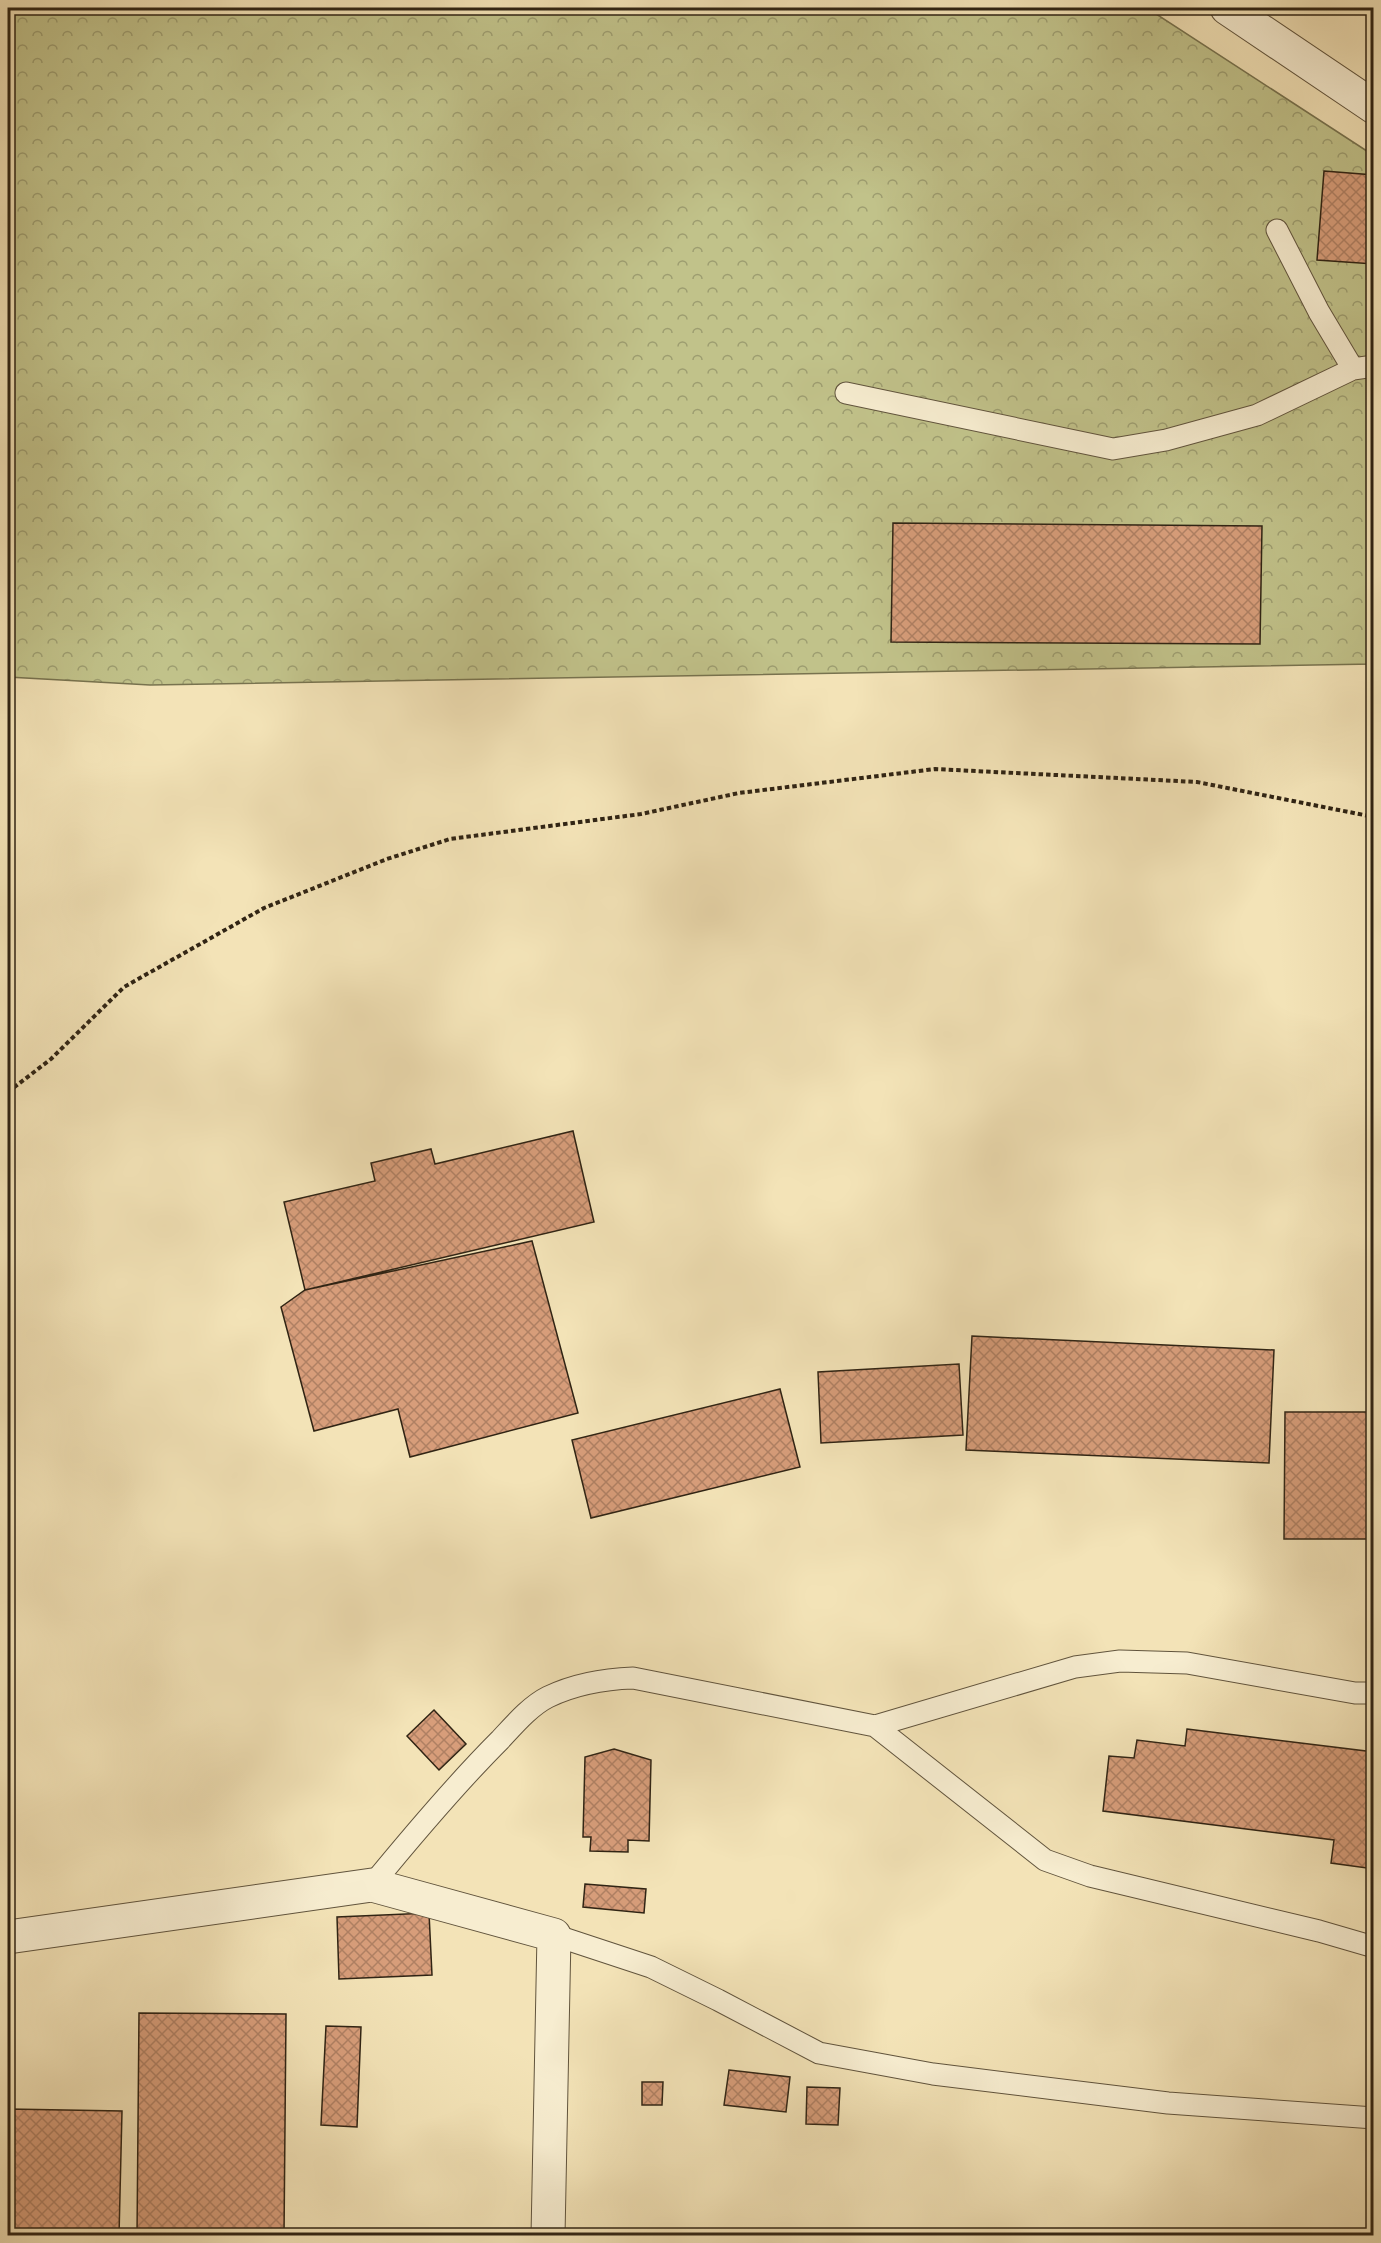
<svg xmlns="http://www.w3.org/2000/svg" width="1381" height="2243" font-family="'IM FELL English',serif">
  <defs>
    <pattern id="forest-crowns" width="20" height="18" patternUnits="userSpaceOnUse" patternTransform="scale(1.5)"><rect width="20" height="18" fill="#c1c28a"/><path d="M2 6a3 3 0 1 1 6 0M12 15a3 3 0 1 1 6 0" fill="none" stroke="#9d9d70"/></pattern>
    <pattern id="building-cross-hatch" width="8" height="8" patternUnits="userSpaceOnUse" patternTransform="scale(1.5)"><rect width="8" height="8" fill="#d79d7a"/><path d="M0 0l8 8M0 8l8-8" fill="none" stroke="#af8063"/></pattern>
  </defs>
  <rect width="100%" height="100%" fill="#f3e3b7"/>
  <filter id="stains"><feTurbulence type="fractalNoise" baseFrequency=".00333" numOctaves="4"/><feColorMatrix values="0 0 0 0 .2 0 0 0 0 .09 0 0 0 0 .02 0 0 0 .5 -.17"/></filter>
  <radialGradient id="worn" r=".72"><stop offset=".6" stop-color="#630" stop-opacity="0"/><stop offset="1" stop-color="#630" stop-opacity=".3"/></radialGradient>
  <path fill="url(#forest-crowns)" stroke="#78734f" stroke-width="1.5" d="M 8,8 L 1147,8 L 1373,155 L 1373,664 L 150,685 L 8,677 Z"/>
  <path fill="url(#building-cross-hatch)" stroke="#302414" stroke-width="1.5" d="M 1324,171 L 1374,175 L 1374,264 L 1317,260 Z
    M 893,523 L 1262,526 L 1260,644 L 891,642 Z
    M 573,1131 L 594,1222 L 305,1290 L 284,1202 L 375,1181 L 371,1163 L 431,1149 L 435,1164 Z
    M 532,1241 L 578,1413 L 410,1457 L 398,1409 L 314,1431 L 281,1307 L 305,1290 Z
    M 972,1336 L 1274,1350 L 1269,1463 L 966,1450 Z
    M 959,1364 L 963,1435 L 821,1443 L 818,1372 Z
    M 780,1389 L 800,1467 L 591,1518 L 572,1440 Z
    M 1285,1412 L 1374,1412 L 1374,1539 L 1284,1539 Z
    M 434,1710 L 466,1744 L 439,1770 L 407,1736 Z
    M 1187,1729 L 1374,1752 L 1374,1869 L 1331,1863 L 1334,1840 L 1103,1811 L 1109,1756 L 1134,1758 L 1137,1740 L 1185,1746 Z
    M 614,1749 L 651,1760 L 649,1841 L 628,1840 L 628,1852 L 590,1851 L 591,1837 L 583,1837 L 585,1757 Z
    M 585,1884 L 646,1889 L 644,1913 L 583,1907 Z
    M 429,1913 L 432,1975 L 339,1979 L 337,1917 Z
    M 139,2013 L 286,2014 L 284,2236 L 137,2236 Z
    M 326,2026 L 361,2027 L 357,2127 L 321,2125 Z
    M 729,2070 L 790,2077 L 786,2112 L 724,2105 Z
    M 642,2082 L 663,2082 L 662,2105 L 642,2105 Z
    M 807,2087 L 840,2088 L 838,2125 L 806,2124 Z
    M 8,2109 L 122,2111 L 119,2236 L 8,2236 Z"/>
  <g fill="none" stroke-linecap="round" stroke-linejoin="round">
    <g stroke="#61543d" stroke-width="23">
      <path id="service" d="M 1277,230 L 1319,312 L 1353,369 L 1374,366
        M 846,393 L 1113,449 L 1166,440 L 1257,415 L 1353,369
        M 875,1726 L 1075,1667 L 1120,1661 L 1187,1663 L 1355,1693 L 1374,1693
        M 372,1885 C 413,1835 454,1786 500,1740 C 514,1725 530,1706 548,1697 C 575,1684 603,1679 633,1678 L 875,1726 L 1045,1860 L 1090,1876 L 1319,1931 L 1374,1947
        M 554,1935 L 651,1967 L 718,2000 L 819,2053 L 933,2074 L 1168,2103 L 1374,2118"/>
    </g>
    <g stroke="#61543d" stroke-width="35">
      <path id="minor" d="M 1227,8 L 1374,107
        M 8,1937 L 372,1885 L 554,1935 L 548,2236"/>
    </g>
    <path stroke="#302414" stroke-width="4" stroke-dasharray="4.5 3" stroke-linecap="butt" d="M 8,1092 L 51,1059 L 124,987 L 264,908 L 387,859 L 450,839 L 641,814 L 739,793 L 935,769 L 1197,782 L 1374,817"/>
    <use href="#service" stroke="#f7edd0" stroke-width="21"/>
    <use href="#minor" stroke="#f7edd0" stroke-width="33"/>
  </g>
  <rect width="1381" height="2243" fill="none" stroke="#f3e3b7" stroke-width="30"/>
  <rect x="9" y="9" width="1363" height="2225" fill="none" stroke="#302414" stroke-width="3"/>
  <rect x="15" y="15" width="1351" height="2213" fill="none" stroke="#302414" stroke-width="1.5"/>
  <rect width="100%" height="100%" filter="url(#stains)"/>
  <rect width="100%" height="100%" fill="url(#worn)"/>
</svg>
